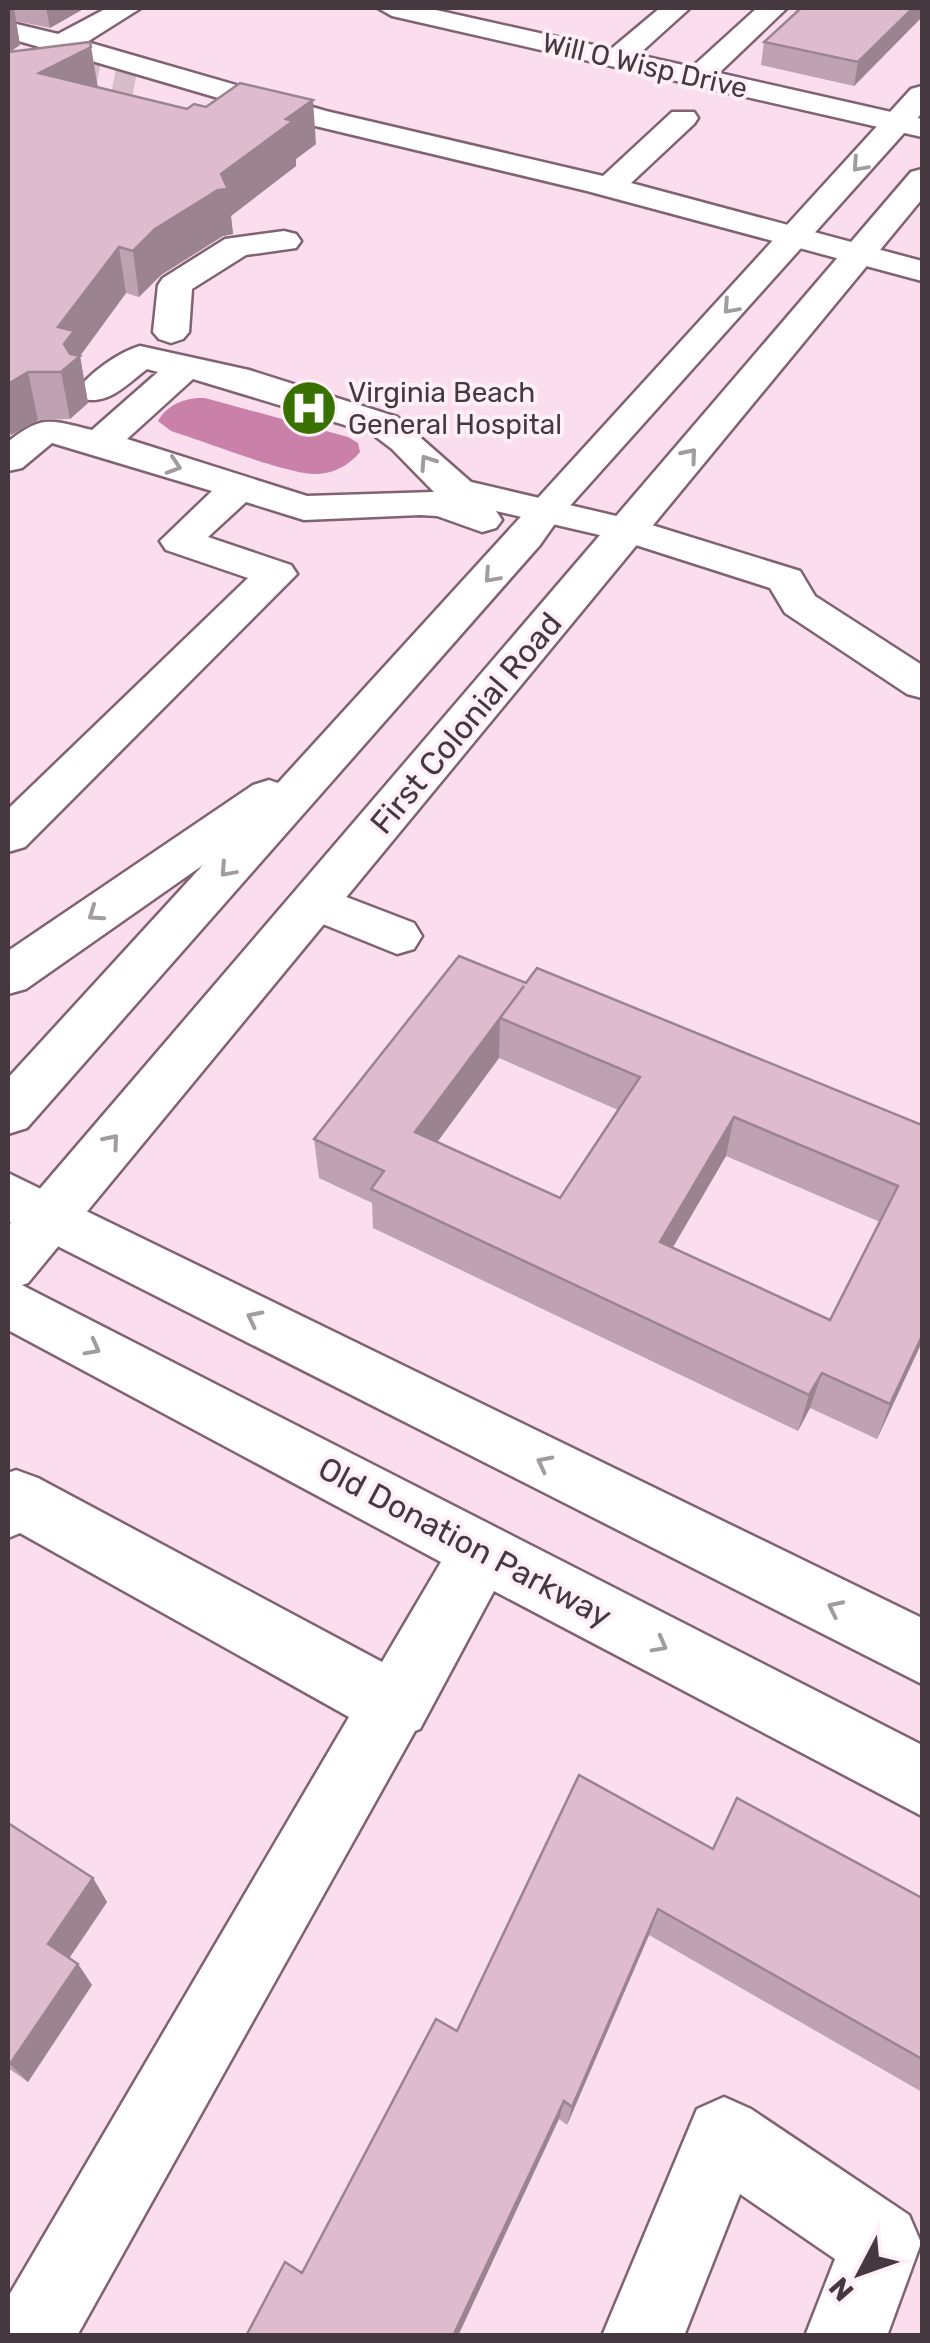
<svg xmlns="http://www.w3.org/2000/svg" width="930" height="2343" font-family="Rubik,sans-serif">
  <rect width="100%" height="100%" fill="#fbdeed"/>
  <path fill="#c981a9" d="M 205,398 L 348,437 L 358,443 L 360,452 C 349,465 335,473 318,474 C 288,475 204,441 171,431 L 158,421 C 167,404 187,397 205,398 Z"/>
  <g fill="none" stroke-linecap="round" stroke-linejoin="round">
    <path stroke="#d7bdca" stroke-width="31" stroke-dasharray="31 16" stroke-linecap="butt" d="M 68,69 L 135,82"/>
    <g stroke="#806272" stroke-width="5">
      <path id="minor" d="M 107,8 L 141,8 L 87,42 L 326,111 L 603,176 L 672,112 L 694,112 L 698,118 L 694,124 L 631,183 L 922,261 L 922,281 L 587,191 L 307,124 L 68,54 L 61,62 L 41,62 L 37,56 L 43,48 L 8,38 L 8,22 L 58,34 Z
        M 378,8 L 427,8 L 611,49 L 660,8 L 690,8 L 638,55 L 692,67 L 757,8 L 787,8 L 719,73 L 922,119 L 922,137 L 392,16 Z
        M 284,231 L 296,234 L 301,241 L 296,248 L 246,255 L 192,289 L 189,332 L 183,339 L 171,343 L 159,339 L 153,332 L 158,285 L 163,278 L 225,239 Z
        M 140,346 L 249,370 L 397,417 L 471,482 L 642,522 L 800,571 L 815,596 L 922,665 L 922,698 L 907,694 L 785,613 L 770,588 L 617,539 L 496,511 L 502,520 L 496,528 L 482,532 L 437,516 L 420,515 L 304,520 L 246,502 L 208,537 L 291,565 L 297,574 L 25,847 L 8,852 L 8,809 L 248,578 L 166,550 L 160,541 L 212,491 L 52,443 L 22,468 L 8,471 L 8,442 C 42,414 51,420 92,430 L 158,372 L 147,369 C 126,385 109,405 82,399 L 77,391 C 89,373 119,352 140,346 ZM 193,379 L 371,433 L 392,449 L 434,492 L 307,496 L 127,439 Z
        M 315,885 L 414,923 L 422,936 L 414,949 L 397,954 L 298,914 L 291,902 L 298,890 Z
        M 8,1173 L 922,1618 L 922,1684 L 8,1221 Z
        M 8,1278 L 922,1745 L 922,1816 L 494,1591 L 420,1729 L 415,1731 L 77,2336 L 8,2336 L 8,2297 L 349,1717 L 20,1533 L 8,1538 L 8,1473 L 16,1470 L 38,1478 L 382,1662 L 441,1562 L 8,1330 Z
        M 724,2097 L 751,2109 L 909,2215 L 921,2243 L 887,2336 L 805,2336 L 835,2259 L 740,2194 L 684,2336 L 602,2336 L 697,2109 Z"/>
    </g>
    <g stroke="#806272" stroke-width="5">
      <path id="major" d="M 922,86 L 922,113 L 559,518 L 540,545 L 27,1128 L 8,1134 L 8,1078 L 203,865 L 26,989 L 8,994 L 8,951 L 253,785 L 269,780 L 278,783 L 911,89 Z
        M 922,169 L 922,199 L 28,1283 L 8,1290 L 8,1226 L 911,172 Z"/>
    </g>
    <use href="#minor" fill="#fff" fill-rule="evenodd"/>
    <use href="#major" fill="#fff" fill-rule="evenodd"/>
  </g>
  <path fill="#bfa2b1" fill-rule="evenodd" d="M 8,8 L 85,8 L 50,28 L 16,21 L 20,45 L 10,52 L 91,47 L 98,87 L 316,144 L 296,159 L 296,166 L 231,216 L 233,234 L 223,236 L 161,275 L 139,297 L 126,293 L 80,356 L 88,403 L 70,419 L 38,420 L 11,435 L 8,433 Z
    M 922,8 L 922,17 L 854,86 L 761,65 L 764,42 Z
    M 526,983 L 922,1125 L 922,1342 L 877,1439 L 810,1408 L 798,1431 L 373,1228 L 372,1203 L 319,1178 L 314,1139 ZM 499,1058 L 618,1110 L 560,1198 L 437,1142 ZM 726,1156 L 880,1222 L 830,1320 L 672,1248 Z
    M 8,1823 L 93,1878 L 107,1902 L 69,1958 L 78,1964 L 92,1985 L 28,2082 L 8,2068 Z
    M 713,1849 L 922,1898 L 922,2092 L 649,1935 L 567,2125 L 559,2119 L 302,2273 L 457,2031 Z"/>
  <path fill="#9b8490" d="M 8,8 L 14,8 L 20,45 L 8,53 Z
    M 46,8 L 85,8 L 50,28 Z
    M 913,8 L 922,8 L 922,17 L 854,86 L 858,62 Z
    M 91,47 L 98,90 L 39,73 Z
    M 313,100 L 316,144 L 296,159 L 296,166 L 231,216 L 233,234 L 223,236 L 161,275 L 139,297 L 133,251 L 155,229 L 286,119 Z
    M 119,247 L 126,293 L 80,356 L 88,403 L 70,419 L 61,372 L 58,327 Z
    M 28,372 L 38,420 L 11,435 L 8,417 L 8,384 Z
    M 524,986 L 500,1018 L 499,1058 L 416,1171 L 415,1132 Z
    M 734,1117 L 726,1156 L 654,1280 L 660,1242 Z
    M 922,1336 L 922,1342 L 877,1439 L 890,1404 Z
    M 822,1373 L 810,1408 L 798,1431 L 809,1395 Z
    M 93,1878 L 107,1902 L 64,1966 L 48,1944 Z
    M 658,1909 L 649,1935 L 567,2125 L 572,2107 Z
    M 78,1964 L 92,1985 L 28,2082 L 10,2064 Z
    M 564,2101 L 559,2119 L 458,2336 L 453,2336 Z"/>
  <path fill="#debcce" stroke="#9b8490" stroke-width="2.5" fill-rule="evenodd" d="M 801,8 L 913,8 L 858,62 L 764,42 Z
    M 90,42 L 91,47 L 39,73 L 187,109 L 194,104 L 206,107 L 240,83 L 313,100 L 286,119 L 293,121 L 221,174 L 228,189 L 218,190 L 155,229 L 133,251 L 119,247 L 58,327 L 74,331 L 64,344 L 70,354 L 80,356 L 61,372 L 28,372 L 8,384 L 8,52 Z
    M 459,956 L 526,983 L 537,968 L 922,1125 L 922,1336 L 890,1404 L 822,1373 L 809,1395 L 371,1189 L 384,1171 L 314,1139 ZM 524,986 L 500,1018 L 640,1077 L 560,1198 L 415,1132 ZM 734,1117 L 898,1186 L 830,1320 L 660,1242 Z
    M 579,1775 L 713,1849 L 737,1798 L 922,1898 L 922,2059 L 658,1909 L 572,2107 L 564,2101 L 453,2336 L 246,2336 L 285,2262 L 302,2273 L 436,2019 L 457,2031 Z
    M 8,1823 L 93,1878 L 48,1944 L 78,1964 L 10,2064 L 8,2062 Z"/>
  <defs><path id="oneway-chevron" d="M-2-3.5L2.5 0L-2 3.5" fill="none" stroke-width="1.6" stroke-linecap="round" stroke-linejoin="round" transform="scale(2.5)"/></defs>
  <g stroke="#a29c9f">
    <use href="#oneway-chevron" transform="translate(859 165) rotate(132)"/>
    <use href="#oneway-chevron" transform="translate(730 307) rotate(132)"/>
    <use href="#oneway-chevron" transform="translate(690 455) rotate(-50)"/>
    <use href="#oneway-chevron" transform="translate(427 462) rotate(-124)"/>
    <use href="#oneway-chevron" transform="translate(174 466) rotate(18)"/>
    <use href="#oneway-chevron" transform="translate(491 576) rotate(132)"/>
    <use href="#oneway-chevron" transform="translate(227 870) rotate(132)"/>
    <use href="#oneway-chevron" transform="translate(95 914) rotate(145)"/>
    <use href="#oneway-chevron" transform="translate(112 1141) rotate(-50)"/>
    <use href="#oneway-chevron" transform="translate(254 1318) rotate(-153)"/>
    <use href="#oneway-chevron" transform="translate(93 1348) rotate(28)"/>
    <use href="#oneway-chevron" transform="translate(544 1463) rotate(-153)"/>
    <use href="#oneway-chevron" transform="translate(835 1608) rotate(-154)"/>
    <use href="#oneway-chevron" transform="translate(660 1645) rotate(28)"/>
  </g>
  <defs>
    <g id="hospital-disc" transform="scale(2.875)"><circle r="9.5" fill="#387100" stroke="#fff0f8"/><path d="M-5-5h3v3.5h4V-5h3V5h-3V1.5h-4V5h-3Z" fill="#fff"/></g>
  </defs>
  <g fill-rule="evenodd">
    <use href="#hospital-disc" x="309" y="408"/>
  </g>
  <g text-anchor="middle" stroke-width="8" stroke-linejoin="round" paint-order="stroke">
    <g font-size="28" fill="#45383f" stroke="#fff0f8">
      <text transform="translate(645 65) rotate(13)" y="10">Will O Wisp Drive</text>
    </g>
    <g font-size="28" fill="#45383f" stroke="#fff0f8" text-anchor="start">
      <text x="348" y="402">Virginia Beach<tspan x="348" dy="32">General Hospital</tspan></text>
    </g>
    <g font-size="32" fill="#45383f" stroke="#fff0f8">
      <text transform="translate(466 723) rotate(-50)" y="11">First Colonial Road</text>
      <text transform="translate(465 1542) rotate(28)" y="11">Old Donation Parkway</text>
    </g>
  </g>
  <rect width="930" height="2343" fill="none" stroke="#45383f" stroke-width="20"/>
  <g transform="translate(860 2273) rotate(229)" stroke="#fff0f8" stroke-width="8" paint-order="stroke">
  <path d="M0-8L18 38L0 25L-18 38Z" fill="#45383f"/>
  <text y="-15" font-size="28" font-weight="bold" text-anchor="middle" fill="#45383f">N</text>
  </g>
</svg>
